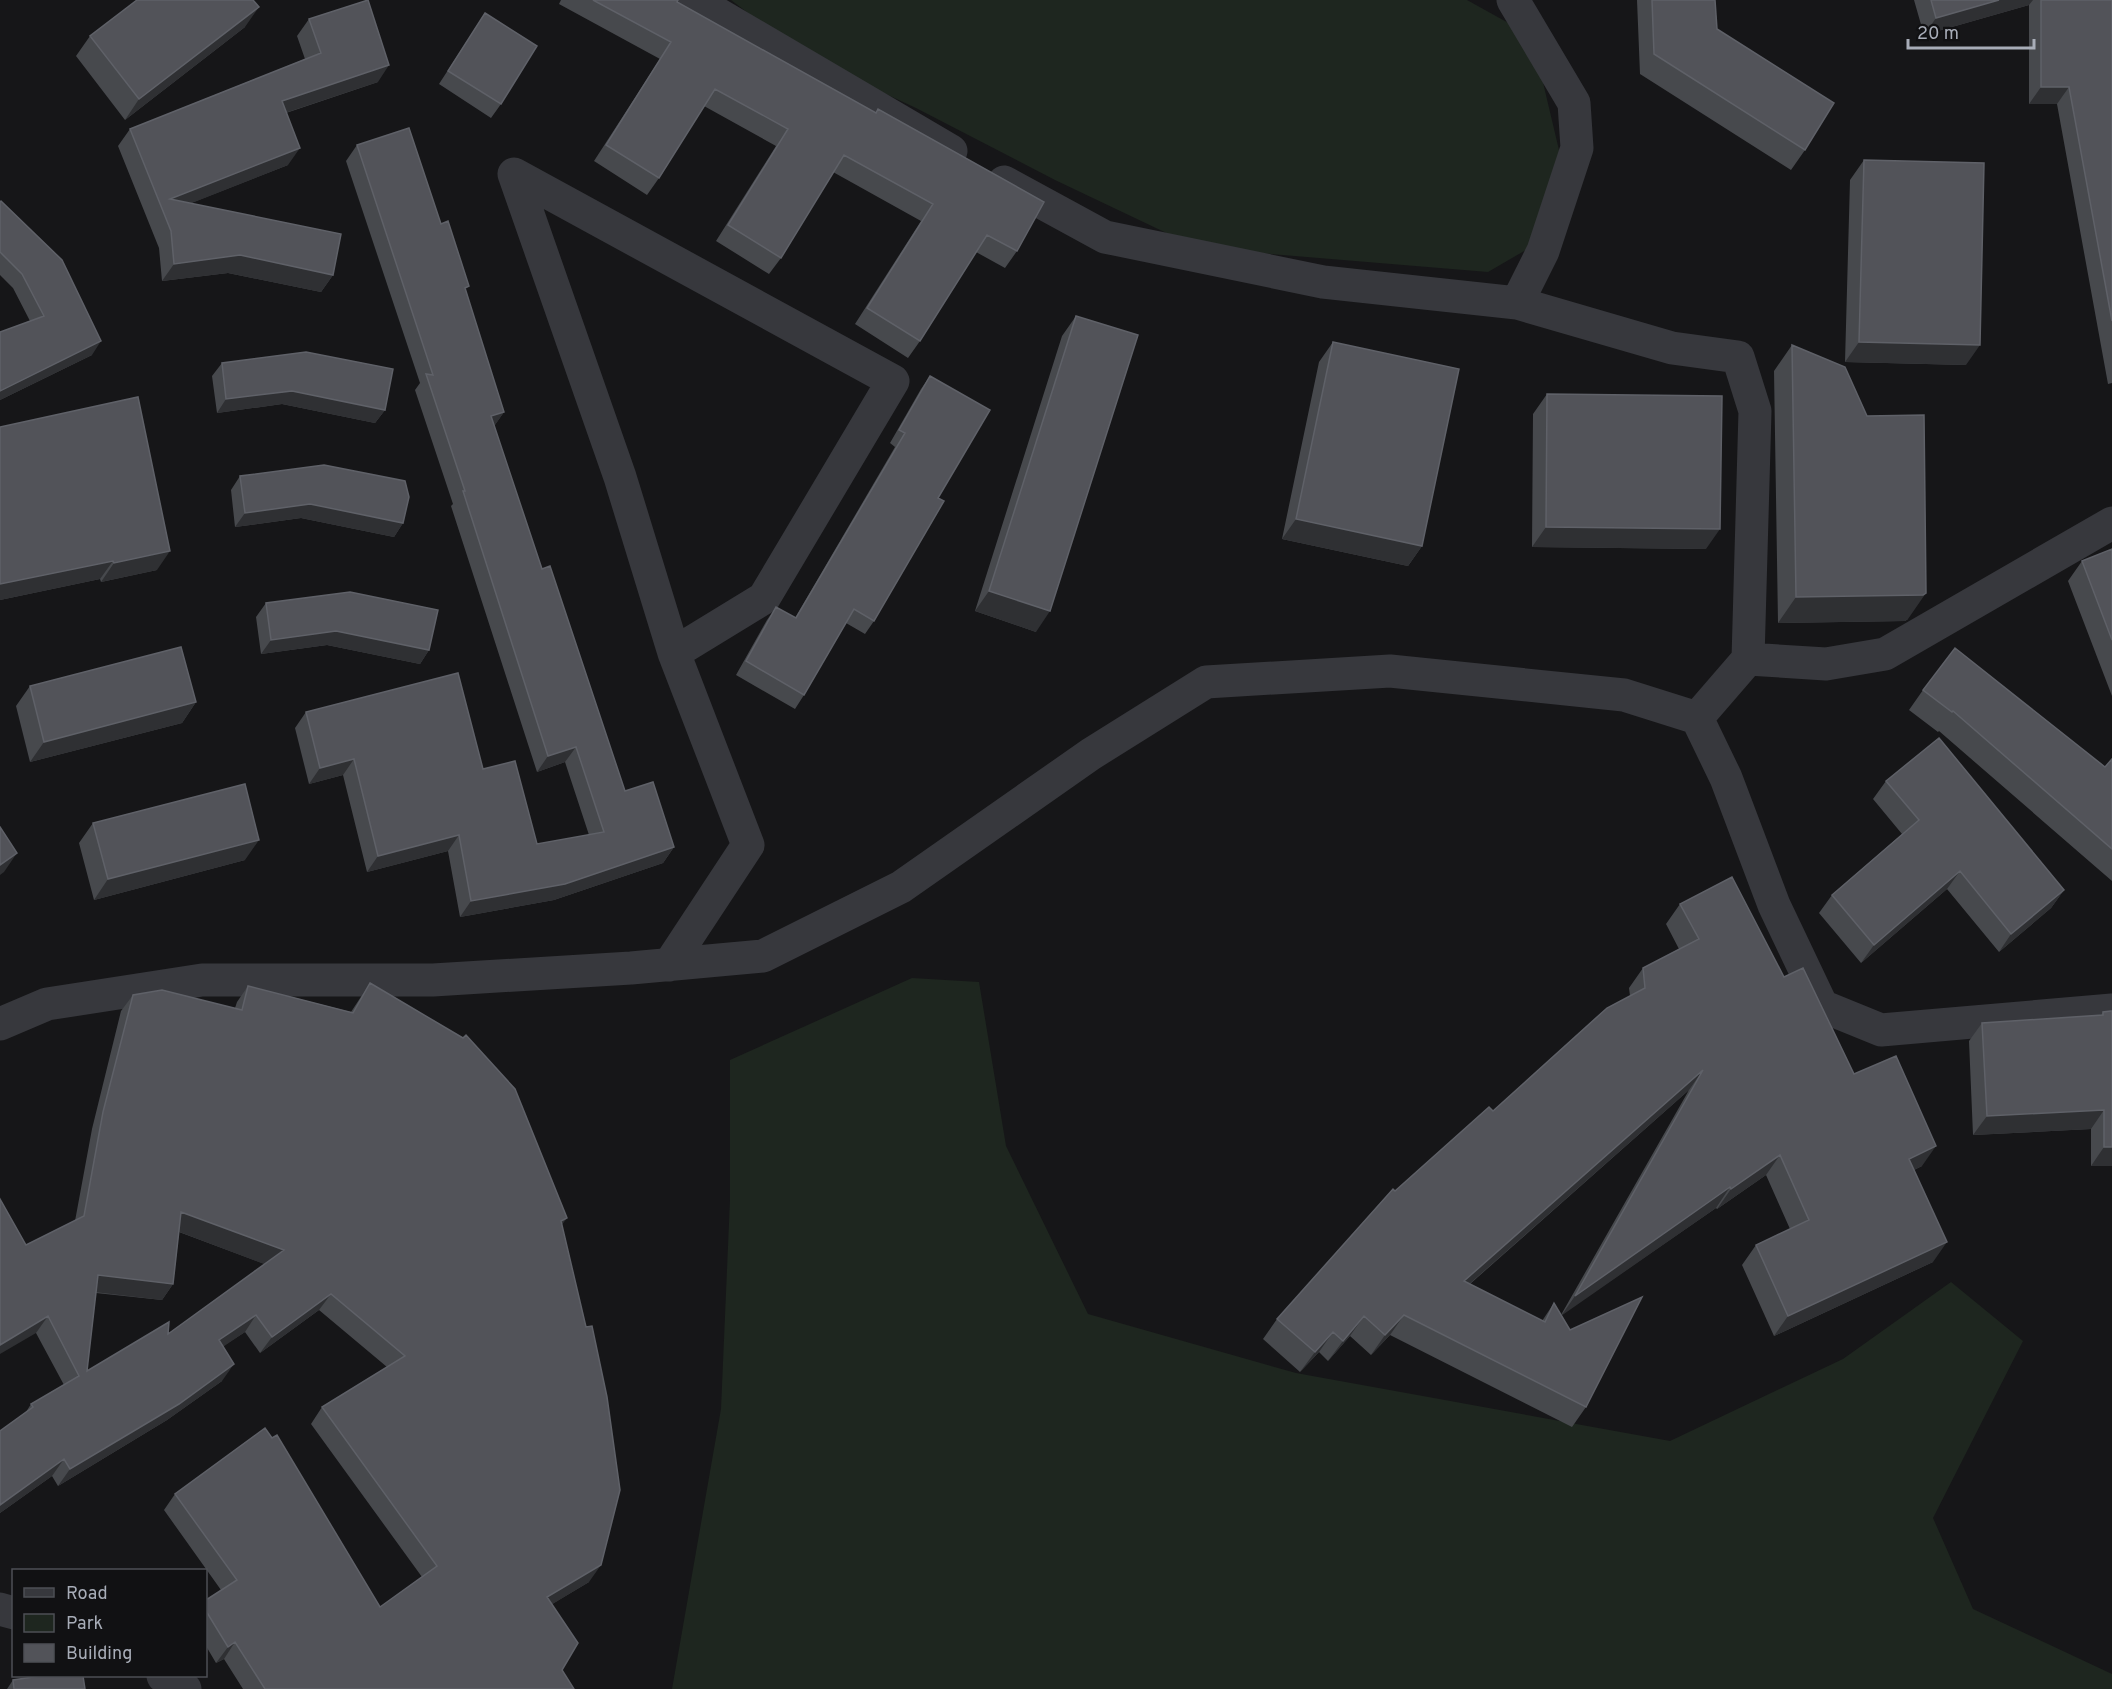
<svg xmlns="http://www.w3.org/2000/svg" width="2112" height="1689" font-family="Overpass,sans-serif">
  <rect width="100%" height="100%" fill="#161618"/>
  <path fill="#1e261f" d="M 731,0 L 1467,0 L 1532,36 L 1568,188 L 1543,240 L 1488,272 L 1198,248 L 1055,180 L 916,108 L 804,56 Z
    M 912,978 L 979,982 L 1006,1146 L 1088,1314 L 1296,1373 L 1670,1441 L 1843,1359 L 1951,1282 L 2023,1341 L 1933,1518 L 1973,1609 L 2112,1674 L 2112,1689 L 672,1689 L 721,1409 L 730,1200 L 730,1060 Z"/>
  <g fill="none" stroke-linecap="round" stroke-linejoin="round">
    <path stroke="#37383d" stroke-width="33" d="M 694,0 L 951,151
      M 1513,0 L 1574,103 L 1577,148 L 1543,251 L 1517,303
      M 1004,182 L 1105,237 L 1323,282 L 1517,303 L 1672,348 L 1738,357 L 1755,411 L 1748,659 L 1697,718
      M 1748,659 L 1826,664 L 1885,654 L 2112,523
      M 669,965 L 748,845 L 674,653 L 620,477 L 514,174 L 893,381 L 764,598 L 674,653
      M 0,1024 L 47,1004 L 202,980 L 433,980 L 631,968 L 763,956 L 901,887 L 1091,754 L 1206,682 L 1390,671 L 1624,695 L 1697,718 L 1726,778 L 1774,905 L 1822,1006 L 1881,1030 L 2112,1010"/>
    <path stroke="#37383d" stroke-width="33" d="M 0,1609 L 14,1613
      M 163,1676 L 185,1689"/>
  </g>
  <path fill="#47494d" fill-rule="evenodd" d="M 561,0 L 678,0 L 677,2 L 1017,251 L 1005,268 L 976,252 L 920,341 L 908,358 L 855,324 L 921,221 L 833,172 L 781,258 L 769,274 L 716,241 L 776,146 L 704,106 L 659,178 L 647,195 L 594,161 L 660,59 L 559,4 Z
    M 1637,0 L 1715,0 L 1717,29 L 1805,150 L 1791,170 L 1640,74 Z
    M 1914,0 L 2112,0 L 2112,383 L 2108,384 L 2057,104 L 2029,104 L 2029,5 L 1924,35 Z
    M 485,13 L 501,104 L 491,118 L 439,84 Z
    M 309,19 L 378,82 L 286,113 L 288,165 L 191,203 L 333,275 L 321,292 L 228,273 L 162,281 L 159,248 L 118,146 L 130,129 L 305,59 L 297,36 Z
    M 245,27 L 125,120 L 76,56 L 90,36 Z
    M 357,145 L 441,224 L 466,291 L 504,412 L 494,426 L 542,569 L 625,791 L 674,847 L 663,863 L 554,900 L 460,917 L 448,851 L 367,872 L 343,775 L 309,784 L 295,728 L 306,712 L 483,769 L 537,844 L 589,835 L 565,762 L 537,772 L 451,506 L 453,504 L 415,390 L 420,383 L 346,161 Z
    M 1864,160 L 1966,365 L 1845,362 L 1850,180 Z
    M 0,202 L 92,355 L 0,400 L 0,332 L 30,321 L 13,288 L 0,275 Z
    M 1076,316 L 1036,632 L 975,611 L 1062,336 Z
    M 1333,342 L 1422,546 L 1408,566 L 1282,539 L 1319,362 Z
    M 1792,345 L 1908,619 L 1905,621 L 1778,623 L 1774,371 Z
    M 222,363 L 385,410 L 375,423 L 282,404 L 217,413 L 212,376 Z
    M 930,376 L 938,498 L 874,621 L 865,634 L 846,623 L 804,695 L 795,709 L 736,675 L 767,620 L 776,607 L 795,618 L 895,447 L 890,443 L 921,389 Z
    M 1547,394 L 1706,549 L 1532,547 L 1533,414 Z
    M 0,427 L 157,570 L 101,582 L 100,579 L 0,600 Z
    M 240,476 L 403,523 L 394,537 L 301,518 L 235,527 L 231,490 Z
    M 2112,549 L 2112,696 L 2068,581 L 2082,561 Z
    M 266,603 L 429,650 L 420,664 L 327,645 L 261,654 L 256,617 Z
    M 30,686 L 196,702 L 182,723 L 30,762 L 16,706 Z
    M 1923,690 L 2105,767 L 2112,759 L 2112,881 L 1939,731 L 1938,732 L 1909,710 Z
    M 1886,781 L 2064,890 L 2051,908 L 1999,952 L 1947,889 L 1861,963 L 1819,913 L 1832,895 L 1902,834 L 1873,799 Z
    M 93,823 L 245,860 L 94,900 L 79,843 Z
    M 1680,904 L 1784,977 L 1922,1166 L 1914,1170 L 1933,1262 L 1774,1336 L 1742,1265 L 1756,1245 L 1790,1229 L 1766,1175 L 1717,1209 L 1716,1208 L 1561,1315 L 1586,1407 L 1572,1427 L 1390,1335 L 1371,1355 L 1350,1336 L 1328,1361 L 1319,1352 L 1300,1372 L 1263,1339 L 1277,1319 L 1395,1191 L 1493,1111 L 1630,996 L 1629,988 L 1643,968 L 1679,949 L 1666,924 ZM 1689,1090 L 1561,1315 L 1554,1303 L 1542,1321 L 1470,1284 Z
    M 370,983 L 562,1226 L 589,1582 L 552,1604 L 562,1670 L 574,1689 L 243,1689 L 224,1659 L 216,1663 L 206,1646 L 206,1600 L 221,1590 L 164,1510 L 175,1494 L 380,1607 L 422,1577 L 311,1424 L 322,1407 L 387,1367 L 319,1310 L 260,1353 L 245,1332 L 223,1346 L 222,1381 L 167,1420 L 58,1486 L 52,1476 L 0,1513 L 0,1431 L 26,1412 L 31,1404 L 64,1385 L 36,1333 L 26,1245 L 75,1221 L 92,1129 L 121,1011 L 133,995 L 235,1008 L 237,1002 L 248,986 L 351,1012 ZM 179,1232 L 265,1264 L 168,1334 L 87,1371 L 96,1293 L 162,1300 L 173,1284 Z
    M 2103,1012 L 2112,1166 L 2091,1166 L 2091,1129 L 1973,1135 L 1969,1041 L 1982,1023 L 2101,1015 Z
    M 13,1680 L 85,1689 L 7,1689 Z"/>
  <path fill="#2f3033" d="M 1999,0 L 2033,0 L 2029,5 L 1924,35 L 1936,18 Z
    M 259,7 L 245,27 L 125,120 L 139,99 Z
    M 389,65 L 378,82 L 270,118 L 282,101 Z
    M 2041,87 L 2069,87 L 2057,104 L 2029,104 Z
    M 300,148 L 288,165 L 164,214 L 170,199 Z
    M 240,255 L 333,275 L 321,292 L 228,273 L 162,281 L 174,264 Z
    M 101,341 L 92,355 L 0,400 L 0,391 Z
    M 1859,342 L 1980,345 L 1966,365 L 1845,362 Z
    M 292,391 L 385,410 L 375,423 L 282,404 L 217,413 L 226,399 Z
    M 504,412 L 493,428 L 491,416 Z
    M 310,504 L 403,523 L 394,537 L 301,518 L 235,527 L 245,513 Z
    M 1296,519 L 1422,546 L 1408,566 L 1282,539 Z
    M 1546,527 L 1720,529 L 1706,549 L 1532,547 Z
    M 170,551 L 157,570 L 101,582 L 114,563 Z
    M 113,561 L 100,579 L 0,600 L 0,584 Z
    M 989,591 L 1050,611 L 1036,632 L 975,611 Z
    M 1926,593 L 1908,619 L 1905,621 L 1778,623 L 1796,597 Z
    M 336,631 L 429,650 L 420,664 L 327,645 L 261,654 L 271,640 Z
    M 196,702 L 182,723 L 30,762 L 44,742 Z
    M 576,747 L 565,762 L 537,772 L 548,756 Z
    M 354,759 L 343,775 L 309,784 L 320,768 Z
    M 459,835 L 448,851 L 367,872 L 378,856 Z
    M 259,840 L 245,860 L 94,900 L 108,879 Z
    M 674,847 L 663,863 L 554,900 L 460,917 L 471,901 Z
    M 17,853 L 4,872 L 0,875 L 0,865 Z
    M 1960,871 L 1947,889 L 1861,963 L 1874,945 Z
    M 2064,890 L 2051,908 L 1999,952 L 2011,934 Z
    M 1703,1070 L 1689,1090 L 1450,1301 L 1464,1281 Z
    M 2104,1110 L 2091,1129 L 1973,1135 L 1987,1116 Z
    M 1936,1146 L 1922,1166 L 1895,1179 L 1909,1159 Z
    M 2104,1147 L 2112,1147 L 2112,1166 L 2091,1166 Z
    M 1780,1155 L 1766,1175 L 1717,1209 L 1731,1189 Z
    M 1730,1187 L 1716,1208 L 1561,1316 L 1575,1296 Z
    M 181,1212 L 284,1250 L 272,1267 L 169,1228 Z
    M 567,1218 L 555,1234 L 561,1221 Z
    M 1947,1242 L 1933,1262 L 1774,1336 L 1788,1316 Z
    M 98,1275 L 173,1284 L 162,1300 L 86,1291 Z
    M 331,1294 L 319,1310 L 260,1353 L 272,1337 Z
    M 256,1315 L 245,1332 L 208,1357 L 219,1340 Z
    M 1404,1315 L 1390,1335 L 1371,1355 L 1385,1335 Z
    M 48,1316 L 36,1333 L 0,1354 L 0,1345 Z
    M 1364,1316 L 1350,1336 L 1328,1361 L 1343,1341 Z
    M 1333,1332 L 1319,1352 L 1300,1372 L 1315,1352 Z
    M 234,1364 L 222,1381 L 167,1420 L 58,1486 L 70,1469 Z
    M 64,1459 L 52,1476 L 0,1513 L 0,1505 Z
    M 601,1565 L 589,1582 L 536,1614 L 547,1597 Z
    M 235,1642 L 224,1659 L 216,1663 L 228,1647 Z"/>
  <path fill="#525359" stroke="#5f6168" stroke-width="1.5" fill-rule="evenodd" d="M 137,0 L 253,0 L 259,7 L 139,99 L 90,36 Z
    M 368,0 L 389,65 L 282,101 L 300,148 L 170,199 L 341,234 L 333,275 L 240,255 L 174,264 L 171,231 L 130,129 L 321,53 L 309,19 Z
    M 593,0 L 678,0 L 677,2 L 876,113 L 878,109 L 1044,202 L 1017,251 L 987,235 L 920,341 L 867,308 L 933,204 L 844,155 L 781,258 L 728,225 L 788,129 L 715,89 L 659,178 L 606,145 L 671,42 Z
    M 1652,0 L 1715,0 L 1717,29 L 1834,103 L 1805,150 L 1654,54 Z
    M 1931,0 L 1999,0 L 1936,18 Z
    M 2041,0 L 2112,0 L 2112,321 L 2069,87 L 2041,87 Z
    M 485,13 L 537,46 L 501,104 L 448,71 Z
    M 409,128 L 441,224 L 448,221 L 469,286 L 465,288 L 504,412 L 491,416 L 542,569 L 550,566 L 625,791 L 653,782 L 674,847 L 565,884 L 471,901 L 459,835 L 378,856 L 354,759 L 320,768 L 306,712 L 458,673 L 483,769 L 515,761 L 537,844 L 604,832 L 576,747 L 548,756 L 463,491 L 465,491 L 426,374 L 433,375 L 357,145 Z
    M 1864,160 L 1984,163 L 1980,345 L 1859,342 Z
    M 1,201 L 62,260 L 101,341 L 0,391 L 0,332 L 44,316 L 22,274 L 0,252 L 0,202 Z
    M 1076,316 L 1138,335 L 1050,611 L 989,591 Z
    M 1333,342 L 1459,369 L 1422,546 L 1296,519 Z
    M 1792,345 L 1845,367 L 1867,416 L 1924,415 L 1926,593 L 1923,595 L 1796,597 Z
    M 306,352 L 393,369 L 385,410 L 292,391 L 226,399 L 222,363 Z
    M 930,376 L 990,410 L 938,498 L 944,501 L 874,621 L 854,609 L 804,695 L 746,661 L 776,607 L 796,618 L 905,433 L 899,430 Z
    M 1547,394 L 1722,396 L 1720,529 L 1546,527 Z
    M 138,397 L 170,551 L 114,563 L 113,561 L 0,584 L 0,427 Z
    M 324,465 L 405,481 L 409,497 L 403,523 L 310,504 L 245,513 L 240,476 Z
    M 2112,549 L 2112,640 L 2082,561 Z
    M 350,592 L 438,610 L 429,650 L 336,631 L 271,640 L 266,603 Z
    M 181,647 L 196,702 L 44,742 L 30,686 Z
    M 1955,648 L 2105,767 L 2112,759 L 2112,849 L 1953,711 L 1952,712 L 1923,690 Z
    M 1939,738 L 2064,890 L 2011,934 L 1960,871 L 1874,945 L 1832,895 L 1919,820 L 1886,781 Z
    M 245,784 L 259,840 L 108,879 L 93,823 Z
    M 0,827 L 17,853 L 0,865 Z
    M 1732,877 L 1784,977 L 1803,968 L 1854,1074 L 1896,1056 L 1936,1146 L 1909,1159 L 1947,1242 L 1788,1316 L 1756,1245 L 1809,1220 L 1780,1155 L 1731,1189 L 1730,1187 L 1575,1296 L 1703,1070 L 1464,1281 L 1545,1322 L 1554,1303 L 1570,1330 L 1642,1297 L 1586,1407 L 1404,1315 L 1385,1335 L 1364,1316 L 1343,1341 L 1333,1332 L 1315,1352 L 1277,1319 L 1393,1189 L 1395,1191 L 1489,1107 L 1493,1111 L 1607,1008 L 1645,988 L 1643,968 L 1699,939 L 1680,904 Z
    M 370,983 L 463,1038 L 466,1035 L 515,1089 L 567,1218 L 561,1221 L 586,1327 L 592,1326 L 607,1397 L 620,1490 L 601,1565 L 547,1597 L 578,1643 L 562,1670 L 574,1689 L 265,1689 L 235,1642 L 228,1647 L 206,1611 L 206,1600 L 237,1580 L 175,1494 L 265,1428 L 272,1438 L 277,1435 L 380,1607 L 437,1566 L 322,1407 L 405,1356 L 331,1294 L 272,1337 L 256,1315 L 219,1340 L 234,1364 L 179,1404 L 70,1469 L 64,1459 L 0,1505 L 0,1431 L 33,1407 L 31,1404 L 79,1376 L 48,1316 L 0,1345 L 0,1199 L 26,1245 L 84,1216 L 103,1112 L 133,995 L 162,990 L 242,1010 L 248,986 L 353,1013 ZM 181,1212 L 284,1250 L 168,1334 L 169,1322 L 87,1371 L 98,1275 L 173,1284 Z
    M 2111,1011 L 2112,1011 L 2112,1147 L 2104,1147 L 2104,1110 L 1987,1116 L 1982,1023 L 2103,1015 L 2103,1012 Z
    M 40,1676 L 83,1676 L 85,1689 L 14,1689 L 13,1680 Z"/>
  <rect x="12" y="1569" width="195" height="108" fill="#111113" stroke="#4d4f55" stroke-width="1.5"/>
  <rect x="24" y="1588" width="30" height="9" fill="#37383d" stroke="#4d4f55" stroke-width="1.5"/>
  <text x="66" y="1599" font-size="18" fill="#a8adb8">Road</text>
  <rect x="24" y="1614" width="30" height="18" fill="#1e261f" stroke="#4d4f55" stroke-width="1.5"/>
  <text x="66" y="1629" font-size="18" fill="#a8adb8">Park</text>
  <rect x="24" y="1644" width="30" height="18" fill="#525359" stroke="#4d4f55" stroke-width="1.5"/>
  <text x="66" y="1659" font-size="18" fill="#a8adb8">Building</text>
  <path d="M1908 39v9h126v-9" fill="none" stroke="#a8adb8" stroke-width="3"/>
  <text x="1917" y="39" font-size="18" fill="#a8adb8" stroke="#111113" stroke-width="4.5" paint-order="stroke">20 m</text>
</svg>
